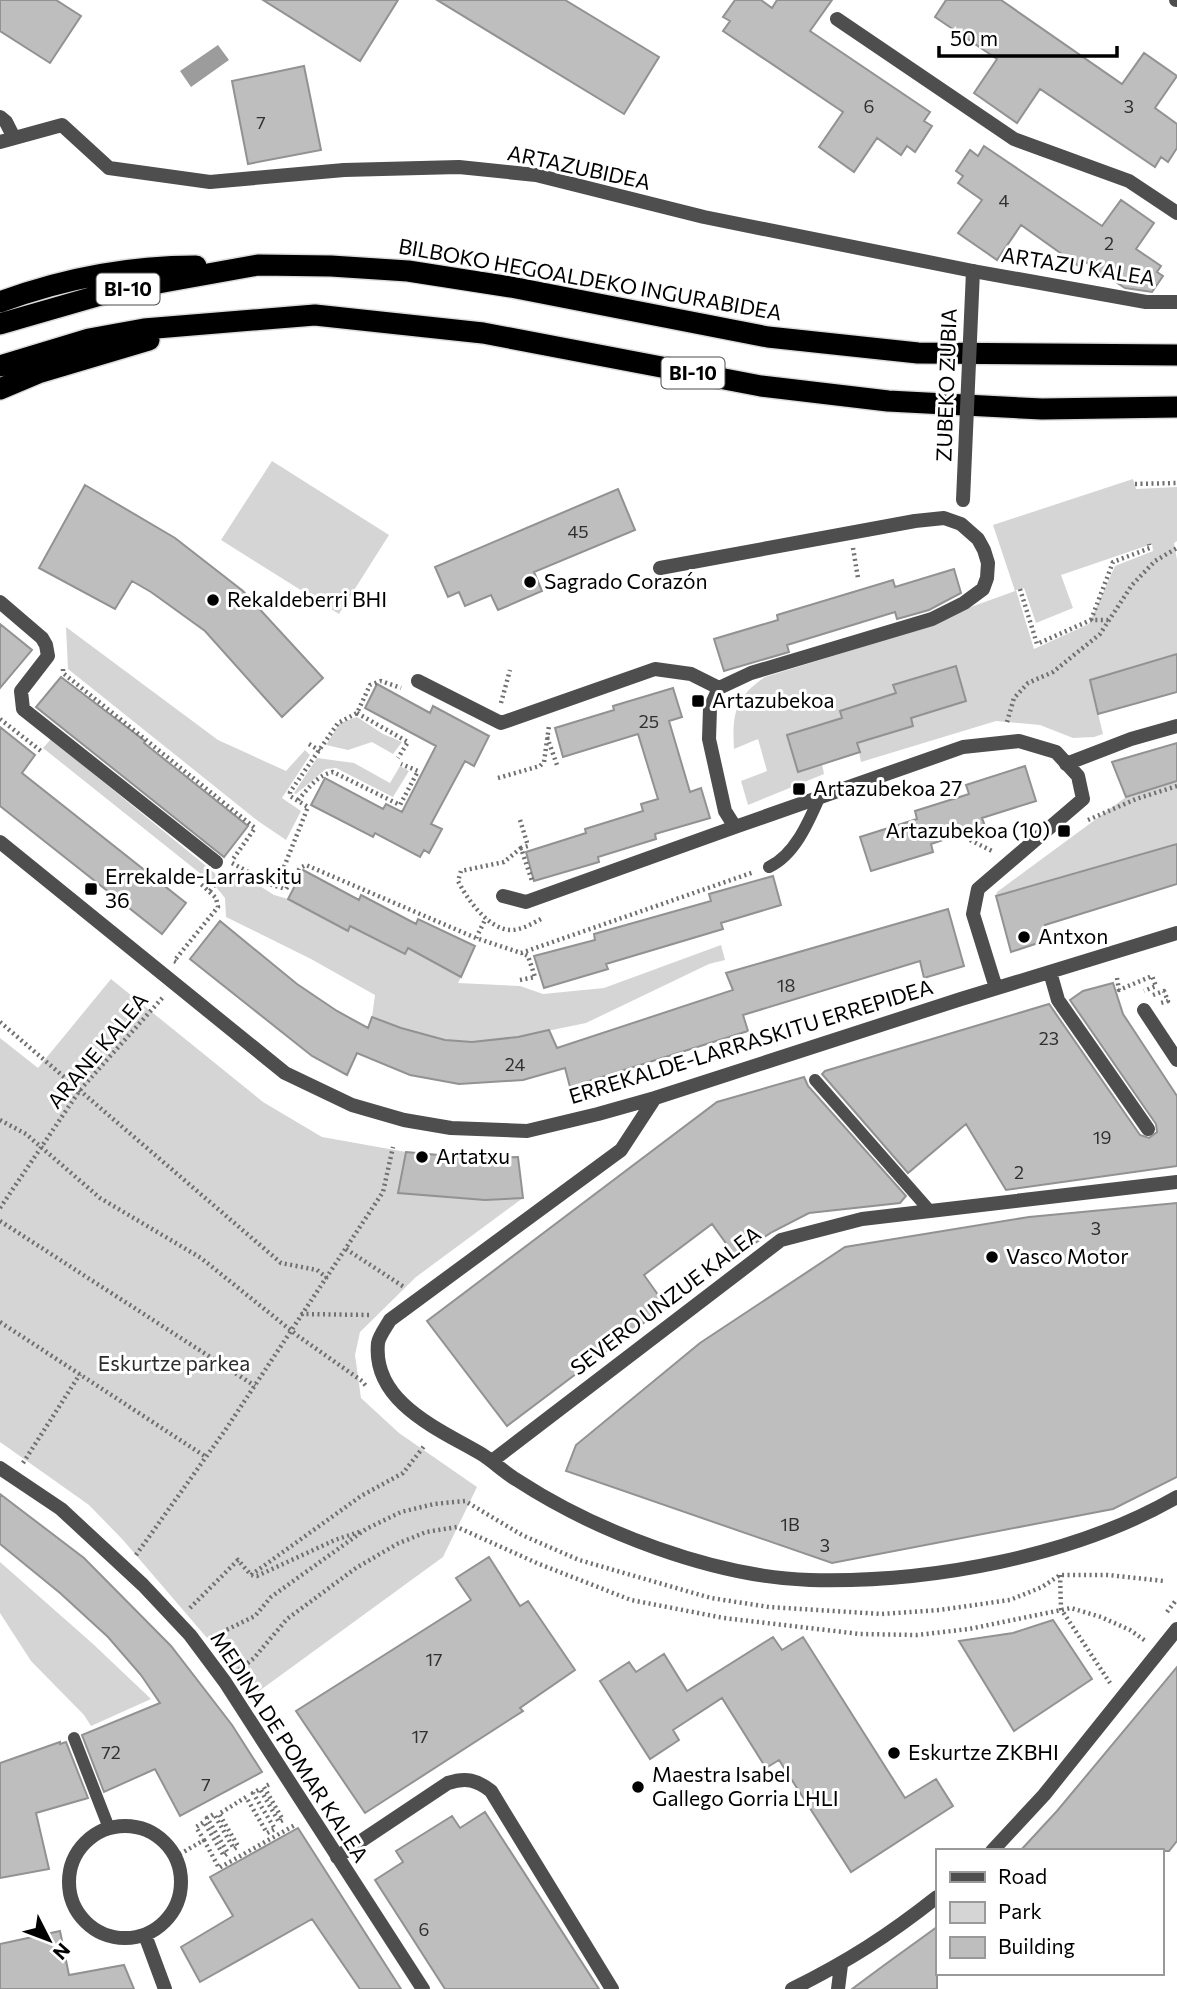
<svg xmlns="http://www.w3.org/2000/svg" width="1177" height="1989" font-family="Commissioner,sans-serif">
  <rect width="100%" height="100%" fill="#fff"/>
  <path fill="#d5d5d5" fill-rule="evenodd" d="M 272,461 L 389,535 L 339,614 L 221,540 Z
    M 1133,479 L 1136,489 L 1177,487 L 1177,541 L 1174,543 L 1177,560 L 1177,654 L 1090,680 L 1103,734 L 1094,737 L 1073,738 L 1040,725 L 996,721 L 861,762 L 857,743 L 911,718 L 966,701 L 955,666 L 894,685 L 896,693 L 840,711 L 842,718 L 787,735 L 798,771 L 822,764 L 824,774 L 748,805 L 741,781 L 767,771 L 758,739 L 734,749 C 732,714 735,697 765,677 L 930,626 L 971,607 L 1015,591 L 993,525 ZM 1152,544 L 1153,551 L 1115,566 L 1089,624 L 1034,649 L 1016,590 L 1024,588 L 1036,623 L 1073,608 L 1061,575 Z
    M 66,627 L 218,740 L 286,771 L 305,750 L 310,755 L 282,798 L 301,811 L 286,840 L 258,821 L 68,669 Z
    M 357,717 L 383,734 L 402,742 L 393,754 L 372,742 L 348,750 L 326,745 L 340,723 Z
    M 51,739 L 217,875 L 211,882 L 43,748 Z
    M 317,758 L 354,763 L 390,783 L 400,766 L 409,771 L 393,797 L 336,768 L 326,769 L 296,794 L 294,793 Z
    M 1177,781 L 1177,844 L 996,896 L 997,892 L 1126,797 Z
    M 235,870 L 274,895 L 288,899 L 348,930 L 350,926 L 404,954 L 408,948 L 461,977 L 458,983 L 520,986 L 543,994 L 604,988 L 721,945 L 725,960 L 709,964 L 586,1023 L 518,1037 L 472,1042 L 445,1040 L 401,1028 L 372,1017 L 375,995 L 311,959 L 226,917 L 225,898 L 216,887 Z
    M 111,979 L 263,1102 L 322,1137 L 406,1152 L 399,1193 L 485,1200 L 523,1198 L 416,1277 L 360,1332 L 355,1355 L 361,1398 L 399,1433 L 477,1487 L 443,1557 L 255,1694 L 123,1540 L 89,1505 L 0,1442 L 0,1038 L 38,1068 Z
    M 0,1562 L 92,1643 L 151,1699 L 91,1726 L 84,1715 L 31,1661 L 0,1613 Z"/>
  <path fill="#9c9c9c" d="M 218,45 L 229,60 L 191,87 L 180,71 Z"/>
  <path fill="#bebebe" stroke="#929292" stroke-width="2" d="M 0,0 L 56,0 L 81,16 L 50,63 L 0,31 Z
    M 263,0 L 398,0 L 360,61 Z
    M 437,0 L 565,0 L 659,57 L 624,114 Z
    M 735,0 L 761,0 L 772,8 L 777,0 L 832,0 L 810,31 L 930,112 L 924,121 L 932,126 L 915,152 L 907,146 L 901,155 L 877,138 L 854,172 L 819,147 L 843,112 L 723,31 L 730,21 L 723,17 Z
    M 946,0 L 1001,0 L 1122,84 L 1144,53 L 1177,76 L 1155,108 L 1177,124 L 1177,148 L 1168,162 L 1161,157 L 1155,167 L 1040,89 L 1017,123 L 974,93 L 997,59 L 935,17 Z
    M 304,66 L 321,150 L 248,164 L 232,81 Z
    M 984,146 L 1102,226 L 1121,200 L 1154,223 L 1136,249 L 1161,266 L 1157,272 L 1163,276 L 1152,292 L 1125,288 L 1084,261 L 1080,267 L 1021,225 L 997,260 L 958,233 L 982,200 L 958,183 L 963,176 L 956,171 L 970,150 L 978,156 Z
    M 85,485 L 175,538 L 243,591 L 323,678 L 282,717 L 205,631 L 151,592 L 132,581 L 115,609 L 39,568 Z
    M 618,489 L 635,530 L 534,572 L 542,591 L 498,610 L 491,595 L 465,606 L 459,592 L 448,597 L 435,567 Z
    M 954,569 L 961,593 L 929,610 L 897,619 L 895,612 L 787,645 L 789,652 L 724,671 L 714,639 L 778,620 L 777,615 L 893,580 L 895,587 Z
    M 0,624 L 32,650 L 0,688 Z
    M 1177,654 L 1177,692 L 1098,714 L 1090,680 Z
    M 956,666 L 966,701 L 911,718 L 913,726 L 857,743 L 860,752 L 798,772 L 787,735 L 842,718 L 840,711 L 896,693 L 893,685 Z
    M 61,677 L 145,741 L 144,743 L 248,826 L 224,857 L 36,707 Z
    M 377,684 L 430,713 L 433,706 L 489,736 L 474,766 L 465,761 L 431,824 L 442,829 L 429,853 L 424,850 L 420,857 L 375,833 L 373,837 L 311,805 L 325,778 L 383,809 L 386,804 L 402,812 L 436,746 L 365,708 Z
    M 673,688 L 682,717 L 669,721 L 690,792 L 701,788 L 710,818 L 655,834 L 656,839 L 598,857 L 599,862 L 534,881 L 526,852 L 586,833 L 585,829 L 643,811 L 641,804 L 658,799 L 638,734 L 563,757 L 555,728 L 614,710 L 613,706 Z
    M 0,727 L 35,755 L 22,773 L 186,903 L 162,934 L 0,806 Z
    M 1177,743 L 1177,781 L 1126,797 L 1112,762 Z
    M 1025,766 L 1036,801 L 982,818 L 985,826 L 931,844 L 933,852 L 871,871 L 860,837 L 917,819 L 915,811 L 969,794 L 966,785 Z
    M 1177,844 L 1177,884 L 1045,925 L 1050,939 L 1011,952 L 996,896 Z
    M 303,870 L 359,900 L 361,895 L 416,924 L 418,919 L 475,946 L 461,977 L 408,948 L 405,954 L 350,926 L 348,931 L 288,899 Z
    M 773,876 L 781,905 L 721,923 L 723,929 L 606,964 L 608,969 L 544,988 L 534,956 L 595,940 L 594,934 L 711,901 L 709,894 Z
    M 948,909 L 964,966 L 924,978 L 920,961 L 743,1015 L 748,1031 L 570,1087 L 565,1068 L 523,1080 L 459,1084 L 410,1075 L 357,1053 L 347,1075 L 312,1056 L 190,959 L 220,921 L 297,984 L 337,1011 L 368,1028 L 372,1017 L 401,1028 L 445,1040 L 472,1042 L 518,1037 L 549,1030 L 557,1048 L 733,990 L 726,973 Z
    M 1113,983 L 1123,1014 L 1177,1096 L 1177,1166 L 1006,1190 L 966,1124 L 908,1173 L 822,1074 L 825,1071 L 1049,1004 L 1140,1135 L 1149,1138 L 1157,1132 L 1156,1124 L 1070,1000 L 1083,991 Z
    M 804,1077 L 808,1086 L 906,1196 L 900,1203 L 809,1213 L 772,1232 L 735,1256 L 712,1224 L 644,1275 L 666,1306 L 507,1426 L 427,1321 L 717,1102 Z
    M 406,1152 L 472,1158 L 518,1157 L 523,1198 L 485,1200 L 398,1193 Z
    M 1177,1203 L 1177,1477 L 1113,1509 L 832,1563 L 566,1471 L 576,1445 L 700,1343 L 845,1247 L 1029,1217 Z
    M 0,1494 L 84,1558 L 171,1646 L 232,1725 L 262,1772 L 180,1816 L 155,1769 L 104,1792 L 82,1735 L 160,1703 L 141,1675 L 108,1637 L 60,1593 L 0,1544 Z
    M 489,1557 L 520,1606 L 528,1601 L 575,1670 L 520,1708 L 523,1711 L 365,1813 L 296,1711 L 471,1600 L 456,1578 Z
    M 1053,1620 L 1092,1679 L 1014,1731 L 959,1641 L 1013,1633 Z
    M 773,1637 L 782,1650 L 803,1637 L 905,1798 L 936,1779 L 953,1806 L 851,1872 L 779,1760 L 766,1768 L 722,1698 L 673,1730 L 679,1740 L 650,1759 L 600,1681 L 629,1662 L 636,1672 L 664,1654 L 687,1691 Z
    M 1177,1667 L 1177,1841 L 1169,1851 L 1020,1851 L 1057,1811 Z
    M 60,1742 L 60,1744 L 66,1742 L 88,1798 L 36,1813 L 49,1869 L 0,1878 L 0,1763 Z
    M 485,1812 L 599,1989 L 445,1989 L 375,1880 L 403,1862 L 396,1851 L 452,1816 L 460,1828 Z
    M 298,1828 L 401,1989 L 360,1989 L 312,1919 L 200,1982 L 181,1947 L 233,1916 L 210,1877 Z
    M 937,1927 L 937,1989 L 852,1989 L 883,1966 Z
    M 60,1931 L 69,1975 L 124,1965 L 134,1989 L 0,1989 L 0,1944 Z"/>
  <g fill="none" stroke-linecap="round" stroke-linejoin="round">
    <g stroke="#dbdbdb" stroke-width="24">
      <path id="highway" d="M 0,302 C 62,279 130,266 196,266
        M 0,324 L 111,292 L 169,281 L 258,265 L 331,266 L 408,271 L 511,287 L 768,337 L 918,353 L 1177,355
        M 0,366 L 89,339 L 144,329 L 315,315 L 483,333 L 761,386 L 888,401 L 1042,409 L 1177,407
        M 0,389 L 38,373 L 149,340"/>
    </g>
    <path stroke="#707070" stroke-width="4.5" stroke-dasharray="2 3.5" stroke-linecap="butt" d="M 1135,484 L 1177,483
      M 853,548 L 858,578
      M 1020,589 L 1037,644 L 1091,620 L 1108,620
      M 1091,620 L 1113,562 L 1150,548 L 1149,544
      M 63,669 L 63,673 L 255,828 L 233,859
      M 501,703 L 510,670
      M 357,713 L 408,742 L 398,758
      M 0,719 L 41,751
      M 1007,722 L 1014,698 L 1028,683 L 1053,672 L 1100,634 L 1132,585 L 1155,561 L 1177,548
      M 547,737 L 557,765
      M 309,744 L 320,751
      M 498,778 L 540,766 L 544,762 L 549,726
      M 298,800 C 308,789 317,775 333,772 L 400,805 L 418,771 L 401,764
      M 520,820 L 528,846 L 521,848 L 532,881
      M 1088,820 L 1136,799 L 1177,786
      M 970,840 L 994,852
      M 521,848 L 504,862 L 461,871 L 458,881 C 467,899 489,930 511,930 C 522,930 533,923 543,918
      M 232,863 L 272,885 L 286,889 L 300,868 L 306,865 L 476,938 L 521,953 L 754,872
      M 290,882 L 280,877 L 308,807 L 290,796 L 290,792 L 338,723 L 357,713 L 370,685 L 381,681 L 401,688
      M 210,891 L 218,880
      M 476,938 L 486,918
      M 176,962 L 174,961 L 218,907 L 216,898 L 200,883
      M 1117,978 L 1119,990 L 1152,976 L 1156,986 L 1144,991
      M 520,980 L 535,977 L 528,956 L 522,953
      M 1153,995 L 1164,991 L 1168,1001 L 1161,1003
      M 0,1022 L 281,1263 L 317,1270 L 327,1278
      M 0,1120 L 26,1134 L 100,1198 L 201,1258 L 298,1336 L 362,1381 L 366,1386
      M 0,1208 L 80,1090 L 164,996
      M 0,1221 L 255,1386
      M 346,1249 L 404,1287
      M 301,1314 L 371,1315
      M 0,1322 L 206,1457
      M 23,1463 L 80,1374
      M 136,1555 L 226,1429 L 383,1192 L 393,1147
      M 251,1575 L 361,1496 L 403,1473 L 425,1445
      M 1060,1575 L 1061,1609 L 1110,1683
      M 190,1608 L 238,1560 L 251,1575 L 257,1576 L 335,1540 L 362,1531
      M 1167,1612 L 1177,1599
      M 212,1637 L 255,1616 L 271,1597 L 366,1529 L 401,1512 L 434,1504 L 465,1501 L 522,1535 L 579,1560 L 711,1598 L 769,1607 L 882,1614 L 939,1610 L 1010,1600 L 1042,1587 L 1060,1575 L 1108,1575 L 1164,1581
      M 239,1670 L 254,1658 L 287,1619 L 356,1568 L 397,1544 L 426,1532 L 457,1527 L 539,1564 L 631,1600 L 724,1618 L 860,1634 L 917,1635 L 969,1629 L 1071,1608 L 1101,1617 L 1130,1630 L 1147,1642
      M 204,1840 L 219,1868 L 295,1825
      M 175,1857 L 204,1840 L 196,1827 L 204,1822 L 224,1856 L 228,1853 L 207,1818 L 214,1814 L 234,1849 L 238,1846 L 219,1814 L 246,1797 L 267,1833 L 275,1829 L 253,1793 L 260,1789 L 279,1822 L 283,1820 L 264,1787 L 270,1784"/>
    <path stroke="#4e4e4e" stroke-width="12" d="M 769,867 C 795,855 809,821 820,796
      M 815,1080 L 930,1211
      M 74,1738 L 109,1828"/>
    <path stroke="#4e4e4e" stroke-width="14" d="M 1176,0 L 1177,0
      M 837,19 L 1014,139 L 1129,181 L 1177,213
      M 0,117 L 6,122 L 14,138
      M 0,142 L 62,125 L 109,168 L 210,182 L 344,170 L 459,167 L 536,175 L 704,217 L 973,271 L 1146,302 L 1177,302
      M 660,568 L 915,521 L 944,518 L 961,524 L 978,539 L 984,550 L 988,563 L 987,578 L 983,589 L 964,603 L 932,619 L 751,673 L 719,688 L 710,708 L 709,739 L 725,811 L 735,827 L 963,747 L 1019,741 L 1056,752 L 1078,776 L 1083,799 L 978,889 L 973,914 L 996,988
      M 0,602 L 42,638 L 46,645 L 48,656 L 21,691 L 23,709 L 216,862
      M 418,681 L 501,723 L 655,669 L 691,674 L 719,688
      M 1066,764 L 1131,739 L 1177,726
      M 0,842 L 285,1073 L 352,1105 L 404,1120 L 451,1128 L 527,1131 L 598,1114 L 655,1098 L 961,999 L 1177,933
      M 503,896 L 526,902 L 735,827
      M 1050,972 L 1058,1000 L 1148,1129
      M 1144,1010 L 1177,1060
      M 655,1098 L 621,1150 L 390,1320 C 386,1327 379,1336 378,1343 C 372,1403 441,1430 483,1455 C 495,1463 505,1473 517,1480 C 597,1532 714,1577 810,1580 C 929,1583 1073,1557 1177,1497
      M 492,1461 L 781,1240 L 862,1219 L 1177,1182
      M 0,1468 L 61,1509 L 143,1585 L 190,1635 L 225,1682 L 423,1989
      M69 1882a56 56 0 1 1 112 0a56 56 0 1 1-112 0Z
      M 992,1851 L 1044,1795 L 1177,1629
      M 337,1857 L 448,1783 C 466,1777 477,1780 491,1791 L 612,1989
      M 145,1935 L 165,1989
      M 792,1989 C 847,1962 889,1935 937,1897
      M 838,1989 L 841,1965"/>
    <use href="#highway" stroke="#000" stroke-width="21"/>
    <path stroke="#4e4e4e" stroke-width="14" d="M 963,500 L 973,271"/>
  </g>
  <g fill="#000" stroke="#fff" stroke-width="2.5">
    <circle cx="530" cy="582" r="7"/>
    <circle cx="213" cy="600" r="7"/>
    <rect x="691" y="694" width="14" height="14" rx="3.5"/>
    <rect x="792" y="782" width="14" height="14" rx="3.5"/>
    <rect x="1057" y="824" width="14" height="14" rx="3.5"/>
    <rect x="84" y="882" width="14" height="14" rx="3.5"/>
    <circle cx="1024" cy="937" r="7"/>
    <circle cx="422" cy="1157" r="7"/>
    <circle cx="992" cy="1257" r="7"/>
    <circle cx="894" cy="1753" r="7"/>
    <circle cx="638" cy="1787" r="7"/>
  </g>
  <g text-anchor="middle" stroke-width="6" stroke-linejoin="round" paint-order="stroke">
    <g font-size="18" fill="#303030">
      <text x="869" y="113">6</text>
      <text x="1129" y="113">3</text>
      <text x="261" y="129">7</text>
      <text x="1004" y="207">4</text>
      <text x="1109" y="250">2</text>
      <text x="578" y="538">45</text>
      <text x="649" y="728">25</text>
      <text x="786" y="992">18</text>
      <text x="1049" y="1045">23</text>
      <text x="515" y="1071">24</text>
      <text x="1102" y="1144">19</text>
      <text x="1019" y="1179">2</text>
      <text x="1096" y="1235">3</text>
      <text x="790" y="1531">1B</text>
      <text x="825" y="1552">3</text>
      <text x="434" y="1666">17</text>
      <text x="420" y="1743">17</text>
      <text x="111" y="1759">72</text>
      <text x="206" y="1791">7</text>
      <text x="424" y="1936">6</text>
    </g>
    <g fill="#fff" stroke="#4c4c4c" stroke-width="2">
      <rect x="96.5" y="273.5" width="63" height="31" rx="5"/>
      <rect x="661.5" y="357.5" width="63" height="31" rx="5"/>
    </g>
    <g font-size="19" font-weight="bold" fill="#000">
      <text x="128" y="296">BI-10</text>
      <text x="693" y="380">BI-10</text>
    </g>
    <g font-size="21" fill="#000" stroke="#fff">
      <text transform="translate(579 168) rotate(12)" y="7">ARTAZUBIDEA</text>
      <text transform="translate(1078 267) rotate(9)" y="7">ARTAZU KALEA</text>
      <text transform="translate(590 280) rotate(10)" y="7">BILBOKO HEGOALDEKO INGURABIDEA</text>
      <text transform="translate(947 385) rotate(-88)" y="7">ZUBEKO ZUBIA</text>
      <text transform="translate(751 1042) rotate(-17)" y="7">ERREKALDE-LARRASKITU ERREPIDEA</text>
      <text transform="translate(98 1051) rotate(-50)" y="7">ARANE KALEA</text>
      <text transform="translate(666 1301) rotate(-37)" y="7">SEVERO UNZUE KALEA</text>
      <text transform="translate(289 1747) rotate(57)" y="7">MEDINA DE POMAR KALEA</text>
    </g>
    <g font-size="21" fill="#000" stroke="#fff" text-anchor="start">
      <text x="544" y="589">Sagrado Corazón</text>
      <text x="227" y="607">Rekaldeberri BHI</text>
      <text x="712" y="708">Artazubekoa</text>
      <text x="813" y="796">Artazubekoa 27</text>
      <text x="1050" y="838" text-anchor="end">Artazubekoa (10)</text>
      <text x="105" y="884">Errekalde-Larraskitu<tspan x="105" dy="24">36</tspan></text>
      <text x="1038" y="944">Antxon</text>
      <text x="436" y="1164">Artatxu</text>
      <text x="1006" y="1264">Vasco Motor</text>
      <text x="908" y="1760">Eskurtze ZKBHI</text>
      <text x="652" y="1782">Maestra Isabel<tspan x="652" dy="24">Gallego Gorria LHLI</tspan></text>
    </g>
    <g font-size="21" fill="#2c2c2c" stroke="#fff">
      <text x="174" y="1371">Eskurtze parkea</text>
    </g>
  </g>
  <rect x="936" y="1849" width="228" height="126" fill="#ffffff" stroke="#999999" stroke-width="2"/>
  <rect x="950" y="1872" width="35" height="10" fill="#4e4e4e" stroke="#999999" stroke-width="2"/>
  <text x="998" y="1884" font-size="21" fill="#000000">Road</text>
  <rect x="950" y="1902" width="35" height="21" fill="#d5d5d5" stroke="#999999" stroke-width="2"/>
  <text x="998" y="1919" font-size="21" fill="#000000">Park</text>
  <rect x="950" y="1937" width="35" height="21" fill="#bebebe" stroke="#999999" stroke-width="2"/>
  <text x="998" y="1954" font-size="21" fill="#000000">Building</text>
  <g transform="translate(49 1940) rotate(132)" stroke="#ffffff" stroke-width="5" paint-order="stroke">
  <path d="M0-5L12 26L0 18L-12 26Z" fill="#000000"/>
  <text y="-10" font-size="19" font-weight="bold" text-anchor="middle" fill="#000000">N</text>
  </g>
  <path d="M939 46v10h178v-10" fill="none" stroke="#000000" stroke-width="3.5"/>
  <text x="950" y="46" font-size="21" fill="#000000" stroke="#ffffff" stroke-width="5" paint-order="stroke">50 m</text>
</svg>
